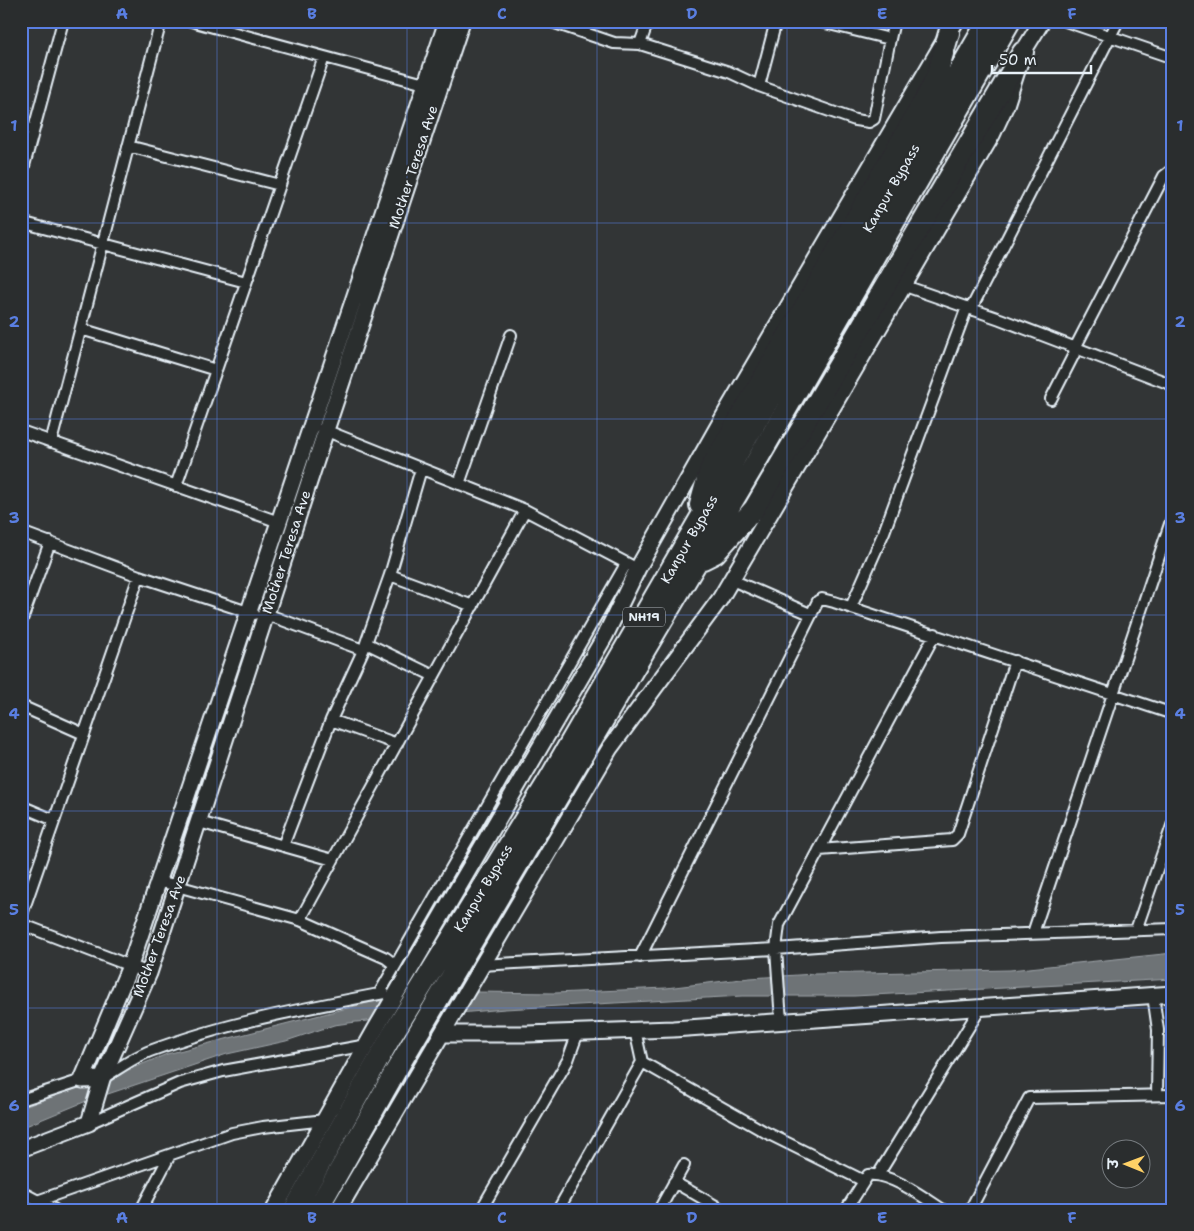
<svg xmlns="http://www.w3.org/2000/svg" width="1194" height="1231" font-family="'Shantell Sans','Playpen Sans Deva',sans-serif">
  <rect width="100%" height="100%" fill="#323536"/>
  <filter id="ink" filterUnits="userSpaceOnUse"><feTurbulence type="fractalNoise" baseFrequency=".02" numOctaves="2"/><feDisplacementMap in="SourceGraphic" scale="10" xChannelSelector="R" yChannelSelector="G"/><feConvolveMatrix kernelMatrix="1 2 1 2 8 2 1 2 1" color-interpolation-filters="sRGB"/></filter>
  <g filter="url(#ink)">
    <path fill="#6e7376" stroke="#9fa5aa" d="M 1173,953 L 1173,979 L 854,996 L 742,996 L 505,1009 L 356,1022 L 334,1025 L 286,1041 L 227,1054 L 84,1102 L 21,1128 L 21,1108 L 80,1087 L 91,1087 L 111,1081 L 128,1070 L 167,1054 L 371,1002 L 475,992 L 555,993 L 666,988 L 750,978 L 814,974 L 1010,970 Z"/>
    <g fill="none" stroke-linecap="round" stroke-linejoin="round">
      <g stroke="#e8f1f8" stroke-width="14">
        <path id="street" d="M 191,21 L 432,86
          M 549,21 L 614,43 L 640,44
          M 648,21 L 640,44 L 729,72 L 759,86 L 855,120 L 869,122 L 874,119 L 890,39
          M 817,21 L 890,39 L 894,21
          M 1065,21 L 1173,58
          M 759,86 L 776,21
          M 21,127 L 33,130
          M 128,146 L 280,185
          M 21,177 L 63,21
          M 21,222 L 246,282
          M 905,286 L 1000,319 L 1173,385
          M 971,309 L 1118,21
          M 81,329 L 216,370
          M 1051,399 L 1074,354 L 1075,348 L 1164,176 L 1173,169
          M 322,429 L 525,510 L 630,565
          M 21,431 L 279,522
          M 51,442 L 161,21
          M 421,469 L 390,575 L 473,606
          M 459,484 L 511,335
          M 176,486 L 324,57
          M 21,532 L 139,576 L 254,614
          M 390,575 L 366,643 L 434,676
          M 732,580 L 810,614
          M 851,607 L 884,532 L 967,307
          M 266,614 L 363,650
          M 21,622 L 50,542
          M 21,706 L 84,734
          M 331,720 L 366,644
          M 21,806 L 54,820
          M 199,822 L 333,860
          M 283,846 L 331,720 L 397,744
          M 819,850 L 952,840 L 958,834 L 1015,661
          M 159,881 L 300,920 L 386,958 L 395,965
          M 21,917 L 139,576
          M 300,920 L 525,510
          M 21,924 L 149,973
          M 1136,930 L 1173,823
          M 1033,933 L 1173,515
          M 640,957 L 818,601 L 822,599 L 834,602 L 1173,714
          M 481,965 L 776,949 L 941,937 L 1173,929
          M 379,994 L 626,564
          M 1153,995 L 1158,1030 L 1157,1095
          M 781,1021 L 776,949 L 779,925 L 935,634
          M 642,1062 L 765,1132 L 864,1181
          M 103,1078 C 118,1069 134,1057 150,1051 C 225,1023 306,1008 384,993
          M 21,1100 L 82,1080
          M 89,1123 L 180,1083 L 223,1071 L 367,1045
          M 878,1175 L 981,1007
          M 674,1182 L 723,1210
          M 21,1192 L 55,1210
          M 37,1201 L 232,1133 L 263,1127 L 325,1120
          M 141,1210 L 170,1155
          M 481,1210 L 568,1060 L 578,1032
          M 558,1210 L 642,1062 L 635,1030
          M 659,1210 L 684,1165
          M 846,1210 L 868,1175 C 889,1172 925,1198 943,1210
          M 970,1210 L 1029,1098 L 1173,1095"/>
      </g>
      <g stroke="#e8f1f8" stroke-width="19">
        <path id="secondary" d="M 443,1034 L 527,1034 L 673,1029 L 1173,994
          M 102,1079 L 82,1080 L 130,966 L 447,21
          M 21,1149 L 89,1123 L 102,1079 L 149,973 L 326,430 L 462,21
          M 274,1210 L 375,1030 L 605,636 L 638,568 L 728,409 L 956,21
          M 338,1210 L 610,748 L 720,599 L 992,135 L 1006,105 L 1023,52 L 1042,21"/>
      </g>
      <g stroke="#e8f1f8" stroke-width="24">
        <path id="highway" d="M 700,505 L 710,469 L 925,99 L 937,74 L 949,33
          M 703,559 L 715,553 L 754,509 L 1023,52
          M 294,1210 L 392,1035 L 547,783 L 988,21
          M 317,1210 L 395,1072 L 756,462 L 1010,21"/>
      </g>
      <use href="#street" stroke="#2a2d2e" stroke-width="10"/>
      <use href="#secondary" stroke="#2a2d2e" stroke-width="15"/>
      <use href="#highway" stroke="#2a2d2e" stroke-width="20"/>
    </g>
  </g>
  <path fill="none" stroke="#5a7fe2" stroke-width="1" stroke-opacity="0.55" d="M 217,21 L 217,1210M 407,21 L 407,1210M 597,21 L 597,1210M 787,21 L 787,1210M 977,21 L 977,1210M 21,223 L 1173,223M 21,419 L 1173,419M 21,615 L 1173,615M 21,811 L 1173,811M 21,1008 L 1173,1008"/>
  <g text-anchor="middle" stroke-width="4" stroke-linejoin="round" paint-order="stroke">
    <rect fill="#2a2d2e" stroke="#afb6bb" stroke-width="1" x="623" y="607.5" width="42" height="19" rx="4"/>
    <g font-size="12" font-weight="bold" fill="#e8f1f8">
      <text x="644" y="621">NH19</text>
    </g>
    <g font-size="14" fill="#e8f1f8" stroke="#2a2d2e">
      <text transform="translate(413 167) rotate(-72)" y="5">Mother Teresa Ave</text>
      <text transform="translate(891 188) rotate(-60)" y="5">Kanpur Bypass</text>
      <text transform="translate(689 539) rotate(-60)" y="5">Kanpur Bypass</text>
      <text transform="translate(286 552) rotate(-72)" y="5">Mother Teresa Ave</text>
      <text transform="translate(483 888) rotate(-59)" y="5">Kanpur Bypass</text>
      <text transform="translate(159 936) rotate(-70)" y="5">Mother Teresa Ave</text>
    </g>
  </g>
  <rect width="1194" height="1231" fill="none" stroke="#2a2d2e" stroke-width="55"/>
  <g transform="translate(1126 1164) rotate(271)"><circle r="24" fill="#2a2d2e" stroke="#767b7f"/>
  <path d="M0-4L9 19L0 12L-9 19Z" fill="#ffd166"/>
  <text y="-8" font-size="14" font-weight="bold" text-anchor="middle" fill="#e8f1f8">उ</text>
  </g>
  <path d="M992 65v8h99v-8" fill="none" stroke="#e8f1f8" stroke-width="2.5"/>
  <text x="999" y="65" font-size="15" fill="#e8f1f8" stroke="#2a2d2e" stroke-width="4" paint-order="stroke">50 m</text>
  <rect x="28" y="28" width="1138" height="1176" fill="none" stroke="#5a7fe2" stroke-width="2"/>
  <g font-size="16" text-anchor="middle" font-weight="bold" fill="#5a7fe2">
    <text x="122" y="19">A</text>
    <text x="312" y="19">B</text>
    <text x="502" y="19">C</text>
    <text x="692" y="19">D</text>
    <text x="882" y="19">E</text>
    <text x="1072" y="19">F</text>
    <text x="14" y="131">1</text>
    <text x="1180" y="131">1</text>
    <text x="14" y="327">2</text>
    <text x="1180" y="327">2</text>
    <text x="14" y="523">3</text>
    <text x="1180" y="523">3</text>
    <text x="14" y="719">4</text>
    <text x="1180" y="719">4</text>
    <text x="14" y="915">5</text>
    <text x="1180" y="915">5</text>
    <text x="14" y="1111">6</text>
    <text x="1180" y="1111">6</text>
    <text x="122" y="1223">A</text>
    <text x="312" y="1223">B</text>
    <text x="502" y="1223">C</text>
    <text x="692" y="1223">D</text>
    <text x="882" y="1223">E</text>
    <text x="1072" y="1223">F</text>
  </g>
</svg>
